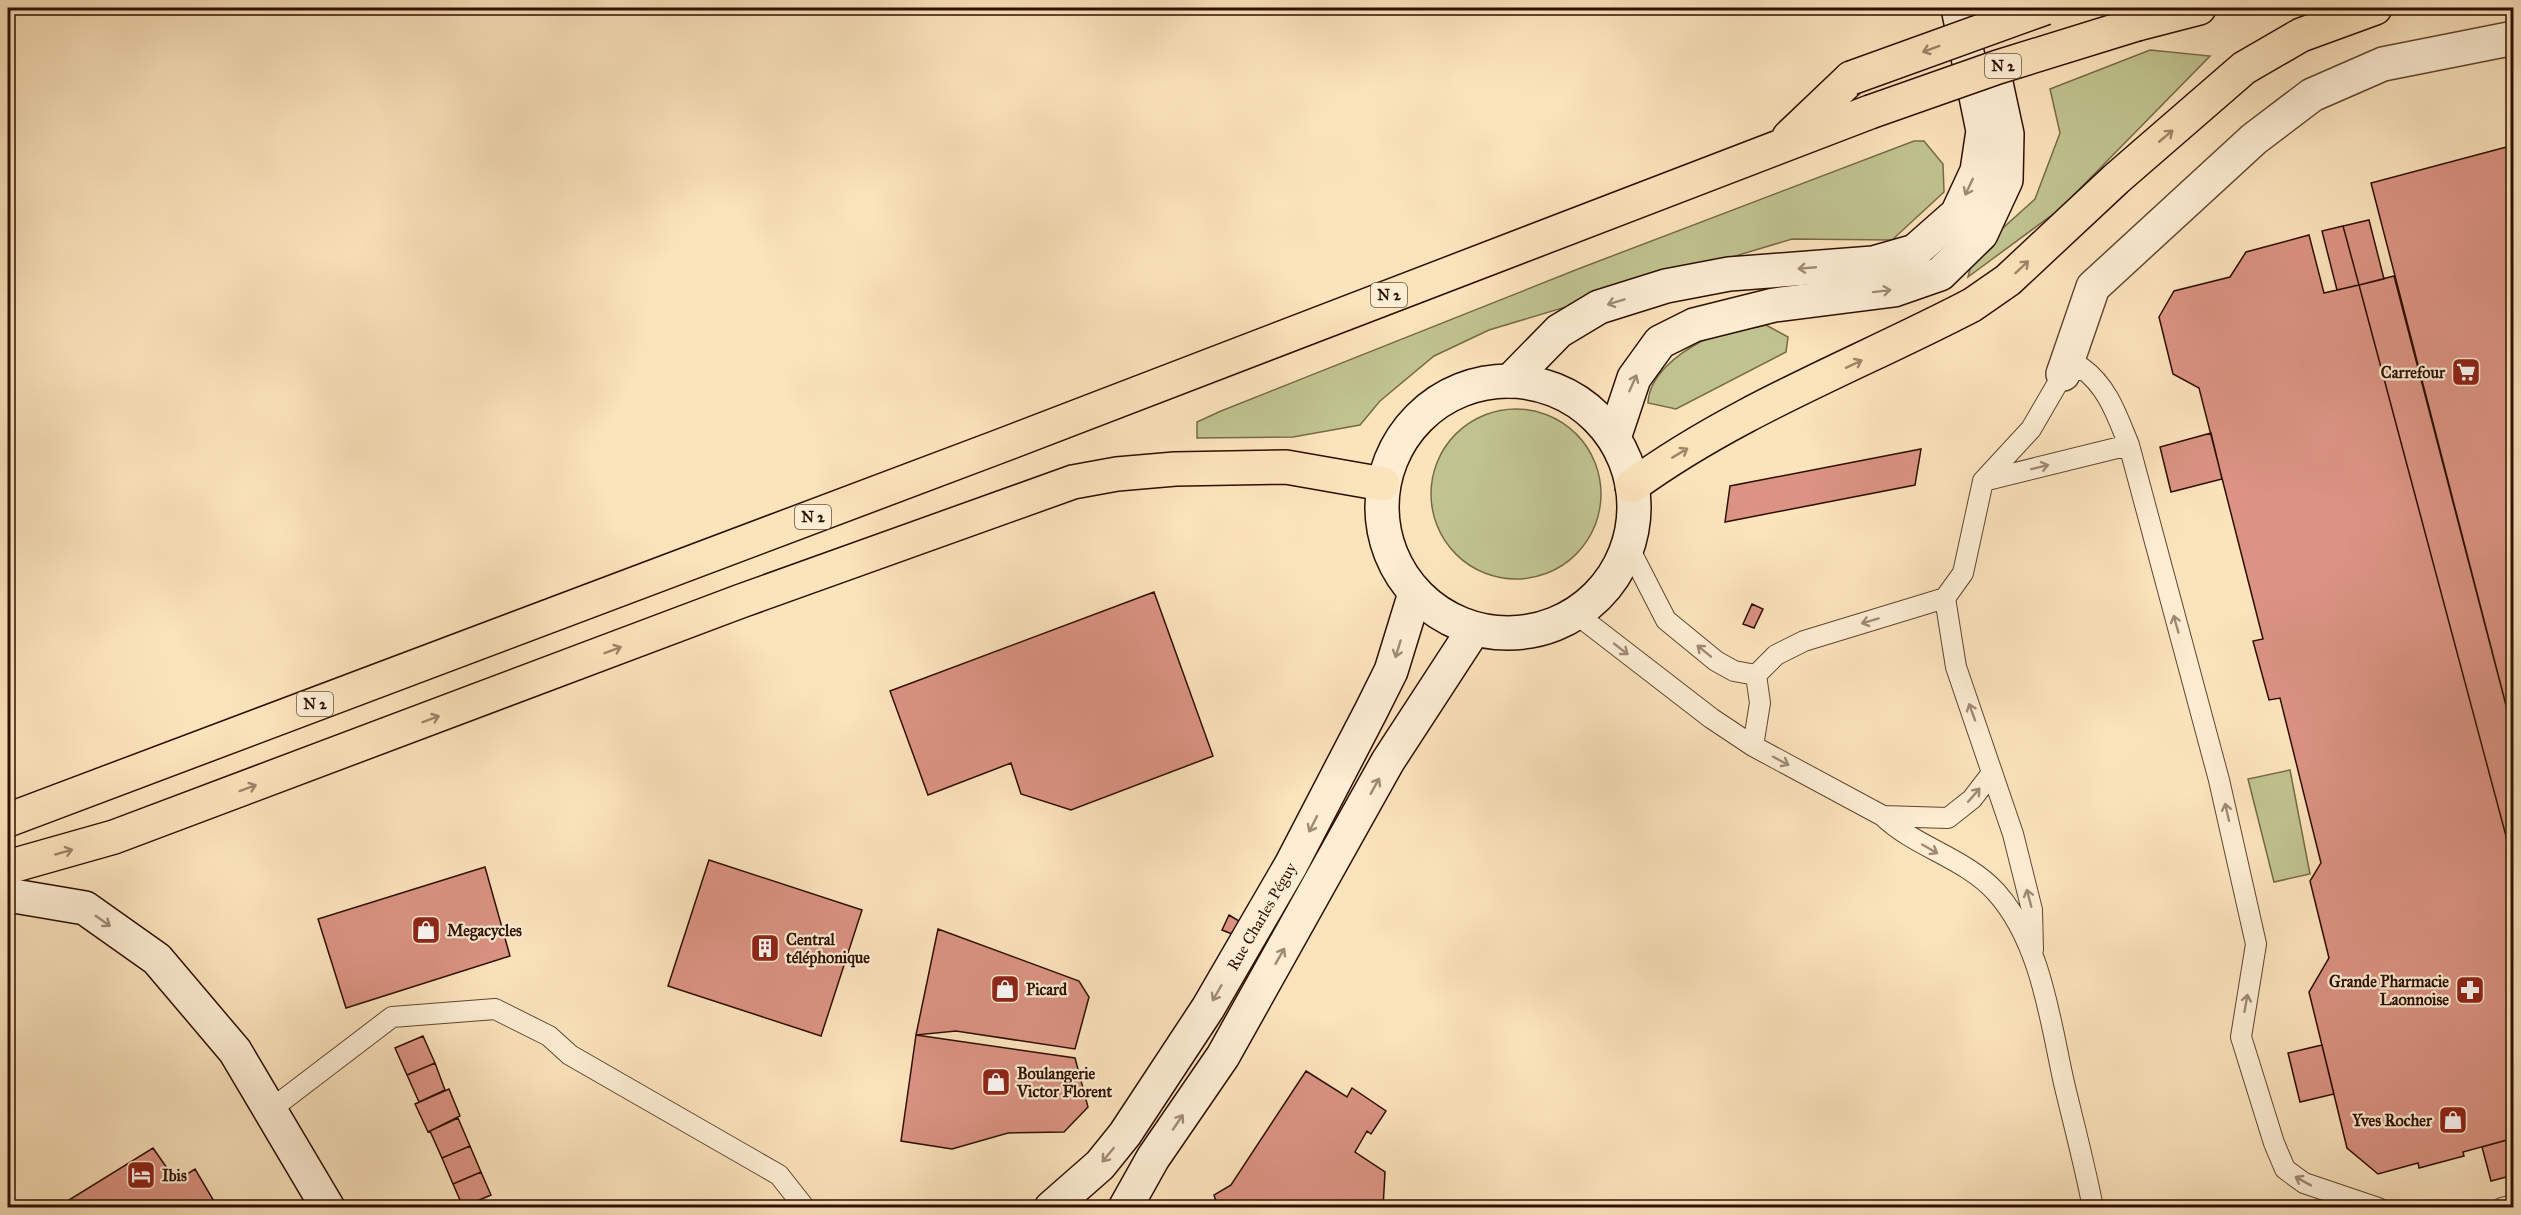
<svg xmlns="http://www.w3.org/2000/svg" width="2521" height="1215" font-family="'IM FELL Great Primer',serif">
  <rect width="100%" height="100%" fill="#fbe3bc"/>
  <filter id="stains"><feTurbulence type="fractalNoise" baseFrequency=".00333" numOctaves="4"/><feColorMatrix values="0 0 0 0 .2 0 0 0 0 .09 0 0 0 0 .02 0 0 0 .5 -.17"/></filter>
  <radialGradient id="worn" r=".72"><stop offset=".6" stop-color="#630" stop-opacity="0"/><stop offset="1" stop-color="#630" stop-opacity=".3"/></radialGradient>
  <path fill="#c0c38f" stroke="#786948" stroke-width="1.5" d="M 2150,50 L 2210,56 L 2060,209 L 1968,277 L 1974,254 L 2035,199 L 2060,133 L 2050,89 Z
    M 1914,141 L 1924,141 L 1943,164 L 1944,192 L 1892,240 L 1792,239 L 1489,330 L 1434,356 L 1380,401 L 1360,425 L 1293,437 L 1197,438 L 1197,422 L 1221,411 L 1578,269 Z
    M 1766,325 L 1788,337 L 1786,352 L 1676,409 L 1648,403 C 1649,375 1679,353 1702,341 C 1720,332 1746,330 1766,325 Z
    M1431 494a85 85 0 1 1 170 0a85 85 0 1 1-170 0Z
    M 2290,770 L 2310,874 L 2274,882 L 2248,779 Z"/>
  <path fill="#db9383" stroke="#2f0f01" stroke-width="1.5" d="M 2514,145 L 2514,736 L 2371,183 Z
    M 2369,220 L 2384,279 L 2359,285 L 2343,226 Z
    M 2343,226 L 2359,285 L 2337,290 L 2322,231 Z
    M 2309,235 L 2324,293 L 2359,285 L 2514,866 L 2514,1138 L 2463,1152 L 2464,1156 L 2419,1168 L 2418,1163 L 2378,1174 L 2347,1148 L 2309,992 L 2329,958 L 2310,881 L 2321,863 L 2280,698 L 2269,700 L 2253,641 L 2263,639 L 2199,388 L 2173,374 L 2159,317 L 2174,291 L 2230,277 L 2246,252 Z
    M 2394,276 L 2514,736 L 2514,866 L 2359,285 Z
    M 2211,433 L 2222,479 L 2171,492 L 2160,447 Z
    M 1921,449 L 1915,485 L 1725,522 L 1730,486 Z
    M 1154,592 L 1213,756 L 1071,810 L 1021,794 L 1011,763 L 928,795 L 890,691 Z
    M 1752,604 L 1763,609 L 1754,628 L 1743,624 Z
    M 709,860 L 862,910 L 821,1036 L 668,986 Z
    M 485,867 L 510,956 L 346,1008 L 318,919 Z
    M 1229,915 L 1239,921 L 1232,934 L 1222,930 Z
    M 938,929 L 1079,981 L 1089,997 L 1075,1049 L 956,1031 L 916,1035 Z
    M 916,1035 L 1075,1058 L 1088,1107 L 1064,1132 L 1008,1133 L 952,1149 L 901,1141 Z
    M 423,1036 L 435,1063 L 407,1075 L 395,1048 Z
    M 2322,1045 L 2334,1094 L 2300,1102 L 2288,1053 Z
    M 435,1063 L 445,1090 L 419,1102 L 407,1075 Z
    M 1306,1071 L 1347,1097 L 1352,1088 L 1386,1111 L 1371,1134 L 1367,1131 L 1355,1152 L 1385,1172 L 1383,1208 L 1218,1208 L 1214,1195 L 1231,1185 Z
    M 449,1089 L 460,1116 L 428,1132 L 415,1104 Z
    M 458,1118 L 470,1146 L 442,1158 L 430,1131 Z
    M 2514,1138 L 2514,1175 L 2491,1181 L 2482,1147 Z
    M 470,1146 L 481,1172 L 453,1184 L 442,1158 Z
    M 153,1148 L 176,1181 L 195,1169 L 218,1208 L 56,1208 Z
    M 481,1172 L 491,1195 L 463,1207 L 453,1184 Z
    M 1406,1202 L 1437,1204 L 1437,1208 L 1406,1208 Z"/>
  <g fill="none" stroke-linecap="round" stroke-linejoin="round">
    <g stroke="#624430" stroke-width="22">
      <path id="service" d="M 1983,481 L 2129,445
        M 1628,546 L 1666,620 L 1716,661 L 1734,671 L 1756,675
        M 1945,598 L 1963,573 L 1983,481 L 2031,429 L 2063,374 L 2082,368 C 2108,387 2117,416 2129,445 L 2219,780 L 2256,944 L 2241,1037 L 2274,1143 L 2285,1169 L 2304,1183 L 2378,1208
        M 1575,613 L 1711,718 L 1753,746 L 1883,816 C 1915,847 1965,858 1996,892 C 2041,942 2050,1020 2064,1083 C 2074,1125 2085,1166 2093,1208
        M 1753,746 L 1760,703 L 1756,675 L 1776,655 L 1804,641 L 1945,598 L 1956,667 L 2013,834 L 2032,910 L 2033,950
        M 1883,816 L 1948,818 L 1972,799 L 1992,773
        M 270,1110 L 392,1017 L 495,1009 L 549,1036 L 570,1055 L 779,1175 L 805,1208
        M 2502,1208 L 2514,1205"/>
    </g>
    <g stroke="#624430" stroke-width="36">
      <path id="minor" d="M 2063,374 L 2093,287 L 2254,139 L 2312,95 L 2383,64 L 2514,38"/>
    </g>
    <g stroke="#2f0f01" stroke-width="36">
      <g id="secondary">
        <path d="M 1510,381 L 1559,331 L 1599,307 L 1666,286 L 1729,274 L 1873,263 L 1915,251 L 1957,214 L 1977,171 L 1983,131 L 1958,8"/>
        <circle cx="1508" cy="507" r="126"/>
        <path d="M 1614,438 L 1634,378 L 1660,342 L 1694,325 L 1774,305 L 1894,290 L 1940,274 L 1981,234 L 2006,180 L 2007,134 L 1996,83"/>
        <path d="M 8,895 L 85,908 L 157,959 L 235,1051 L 328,1208"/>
        <path id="s1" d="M 1051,1208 L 1100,1165 L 1125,1134 L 1208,1008 L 1291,865 L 1371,711 L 1391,671 L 1415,593"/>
        <path d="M 1125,1208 L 1153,1158 L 1223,1056 L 1388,761 L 1474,629"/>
      </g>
    </g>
    <g stroke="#2f0f01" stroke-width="36">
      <path id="primary" d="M 2137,24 L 2199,8
        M 1789,137 L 1851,78
        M 1632,486 C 1736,410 1859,364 1972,305 L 2008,280 L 2116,179 L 2244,68 L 2301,35 L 2375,8
        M 8,820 L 1003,445 L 1870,112
        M 8,867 L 114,837 L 741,601 L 1073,482 L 1117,474 L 1175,469 L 1286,467 L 1383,484"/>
    </g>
    <use href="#service" stroke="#fcedd3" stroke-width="20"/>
    <use href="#minor" stroke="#fcedd3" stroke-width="33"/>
    <use href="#secondary" stroke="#fcedd3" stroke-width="33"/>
    <use href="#primary" stroke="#fbe3bc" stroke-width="33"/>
    <g stroke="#2f0f01" stroke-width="36" stroke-linecap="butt">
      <path id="primary-bridge" d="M 1851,78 L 2045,8
        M 1870,112 L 1998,67 L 2137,24"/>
    </g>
    <use href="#primary-bridge" stroke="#fbe3bc" stroke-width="33"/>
  </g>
  <defs><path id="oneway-shaft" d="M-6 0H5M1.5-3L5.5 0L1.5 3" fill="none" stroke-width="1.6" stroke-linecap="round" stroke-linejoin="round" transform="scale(1.5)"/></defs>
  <g stroke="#9f8468">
    <use href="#oneway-shaft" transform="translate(1931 49) rotate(160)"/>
    <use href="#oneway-shaft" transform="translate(2166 136) rotate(-40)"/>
    <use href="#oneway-shaft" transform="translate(2022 267) rotate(-43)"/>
    <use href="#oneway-shaft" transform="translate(1854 364) rotate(-25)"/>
    <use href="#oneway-shaft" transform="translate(1680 453) rotate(-31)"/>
    <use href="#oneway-shaft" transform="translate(613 650) rotate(-21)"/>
    <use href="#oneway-shaft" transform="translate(431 719) rotate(-21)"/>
    <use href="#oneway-shaft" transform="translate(248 788) rotate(-20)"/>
    <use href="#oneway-shaft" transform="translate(64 852) rotate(-16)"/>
  </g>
  <g stroke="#a08974">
    <use href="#oneway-shaft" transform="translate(1969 187) rotate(115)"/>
    <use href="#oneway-shaft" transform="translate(1807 268) rotate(175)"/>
    <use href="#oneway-shaft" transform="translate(1882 291) rotate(-7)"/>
    <use href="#oneway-shaft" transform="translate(1616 302) rotate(163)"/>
    <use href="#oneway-shaft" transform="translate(1633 383) rotate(-66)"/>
    <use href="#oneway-shaft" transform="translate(2040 467) rotate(-14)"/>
    <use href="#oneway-shaft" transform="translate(1870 621) rotate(163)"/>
    <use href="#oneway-shaft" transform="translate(2176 624) rotate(-106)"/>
    <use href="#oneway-shaft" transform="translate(1398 649) rotate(107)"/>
    <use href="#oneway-shaft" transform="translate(1621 649) rotate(38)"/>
    <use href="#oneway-shaft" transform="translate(1704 651) rotate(-141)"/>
    <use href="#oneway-shaft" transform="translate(1972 712) rotate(-110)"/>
    <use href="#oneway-shaft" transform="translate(1781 761) rotate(28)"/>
    <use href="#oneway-shaft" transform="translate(1375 786) rotate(-61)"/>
    <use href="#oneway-shaft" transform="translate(1974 795) rotate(-49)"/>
    <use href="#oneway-shaft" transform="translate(2227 812) rotate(-103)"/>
    <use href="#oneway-shaft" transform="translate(1313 824) rotate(117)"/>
    <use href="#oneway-shaft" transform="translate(1930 849) rotate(30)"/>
    <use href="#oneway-shaft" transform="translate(2029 898) rotate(-105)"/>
    <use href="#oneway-shaft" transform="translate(103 921) rotate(35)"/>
    <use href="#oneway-shaft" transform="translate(1280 956) rotate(-60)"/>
    <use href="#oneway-shaft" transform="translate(1217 993) rotate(120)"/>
    <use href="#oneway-shaft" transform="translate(2246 1003) rotate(-80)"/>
    <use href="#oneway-shaft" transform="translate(1178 1122) rotate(-56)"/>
    <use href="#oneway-shaft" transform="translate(1108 1155) rotate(129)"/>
    <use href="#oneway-shaft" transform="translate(2303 1181) rotate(-151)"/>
  </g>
  <defs>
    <g id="supermarket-square" transform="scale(1.5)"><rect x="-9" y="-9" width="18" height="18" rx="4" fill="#8f2418" stroke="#fcedd3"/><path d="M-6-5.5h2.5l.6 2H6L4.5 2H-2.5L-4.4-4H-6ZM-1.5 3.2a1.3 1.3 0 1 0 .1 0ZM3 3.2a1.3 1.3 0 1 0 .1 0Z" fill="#fff"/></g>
    <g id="shop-square" transform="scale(1.5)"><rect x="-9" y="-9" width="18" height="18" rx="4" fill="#8f2418" stroke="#fcedd3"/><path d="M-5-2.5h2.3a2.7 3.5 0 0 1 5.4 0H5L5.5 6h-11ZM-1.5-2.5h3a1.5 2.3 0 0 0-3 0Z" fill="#fff"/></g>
    <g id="building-square" transform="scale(1.5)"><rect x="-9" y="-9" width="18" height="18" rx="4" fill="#8f2418" stroke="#fcedd3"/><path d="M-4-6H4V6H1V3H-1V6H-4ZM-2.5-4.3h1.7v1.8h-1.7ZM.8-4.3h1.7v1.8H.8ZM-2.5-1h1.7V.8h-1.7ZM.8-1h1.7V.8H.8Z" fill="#fff"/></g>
    <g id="pharmacy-square" transform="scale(1.5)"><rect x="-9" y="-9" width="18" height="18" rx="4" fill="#8f2418" stroke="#fcedd3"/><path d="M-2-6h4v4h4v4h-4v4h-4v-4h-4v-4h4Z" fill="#fff"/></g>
    <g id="hotel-square" transform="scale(1.5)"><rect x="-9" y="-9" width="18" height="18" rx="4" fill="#8f2418" stroke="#fcedd3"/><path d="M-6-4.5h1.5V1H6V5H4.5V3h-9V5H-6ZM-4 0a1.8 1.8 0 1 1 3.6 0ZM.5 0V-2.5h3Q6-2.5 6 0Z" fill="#fff"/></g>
  </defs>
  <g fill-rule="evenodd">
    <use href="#supermarket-square" x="2466" y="372"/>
    <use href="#shop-square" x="426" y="930"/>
    <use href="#building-square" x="765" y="948"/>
    <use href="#shop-square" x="1005" y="989"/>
    <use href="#pharmacy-square" x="2470" y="990"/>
    <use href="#shop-square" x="996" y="1082"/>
    <use href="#shop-square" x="2453" y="1120"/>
    <use href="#hotel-square" x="141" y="1175"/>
  </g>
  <g text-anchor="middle" stroke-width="4.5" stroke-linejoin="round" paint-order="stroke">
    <g fill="#fcedd3" stroke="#6c5240" stroke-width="1.5">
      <rect x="1985" y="54" width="36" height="24" rx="4.5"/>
      <rect x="1371" y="283" width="36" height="24" rx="4.5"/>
      <rect x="795" y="505" width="36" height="24" rx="4.5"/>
      <rect x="297" y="692" width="36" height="24" rx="4.5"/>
    </g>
    <g font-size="15" font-weight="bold" fill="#2f0f01">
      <text x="2003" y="71">N 2</text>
      <text x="1389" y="300">N 2</text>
      <text x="813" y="522">N 2</text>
      <text x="315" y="709">N 2</text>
    </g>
    <g font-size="16" font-weight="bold" fill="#2f0f01" stroke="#fcedd3" text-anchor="start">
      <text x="2445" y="378" text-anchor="end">Carrefour</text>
      <text x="447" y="936">Megacycles</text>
      <text x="786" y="945">Central<tspan x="786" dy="18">téléphonique</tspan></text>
      <text x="2449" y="987" text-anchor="end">Grande Pharmacie<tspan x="2449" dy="18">Laonnoise</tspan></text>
      <text x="1026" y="995">Picard</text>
      <text x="1017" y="1079">Boulangerie<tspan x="1017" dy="18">Victor Florent</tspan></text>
      <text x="2432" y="1126" text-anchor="end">Yves Rocher</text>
      <text x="162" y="1181">Ibis</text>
    </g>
    <g font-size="16" fill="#2f0f01" stroke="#fcedd3">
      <text dy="6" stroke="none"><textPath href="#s1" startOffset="362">Rue Charles Péguy</textPath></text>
    </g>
  </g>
  <rect width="2521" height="1215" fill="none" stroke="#fbe3bc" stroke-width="30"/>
  <rect x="9" y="9" width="2503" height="1197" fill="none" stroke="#2f0f01" stroke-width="3"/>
  <rect x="15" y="15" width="2491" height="1185" fill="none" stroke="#2f0f01" stroke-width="1.5"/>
  <rect width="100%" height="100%" filter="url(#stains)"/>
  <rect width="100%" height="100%" fill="url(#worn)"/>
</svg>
